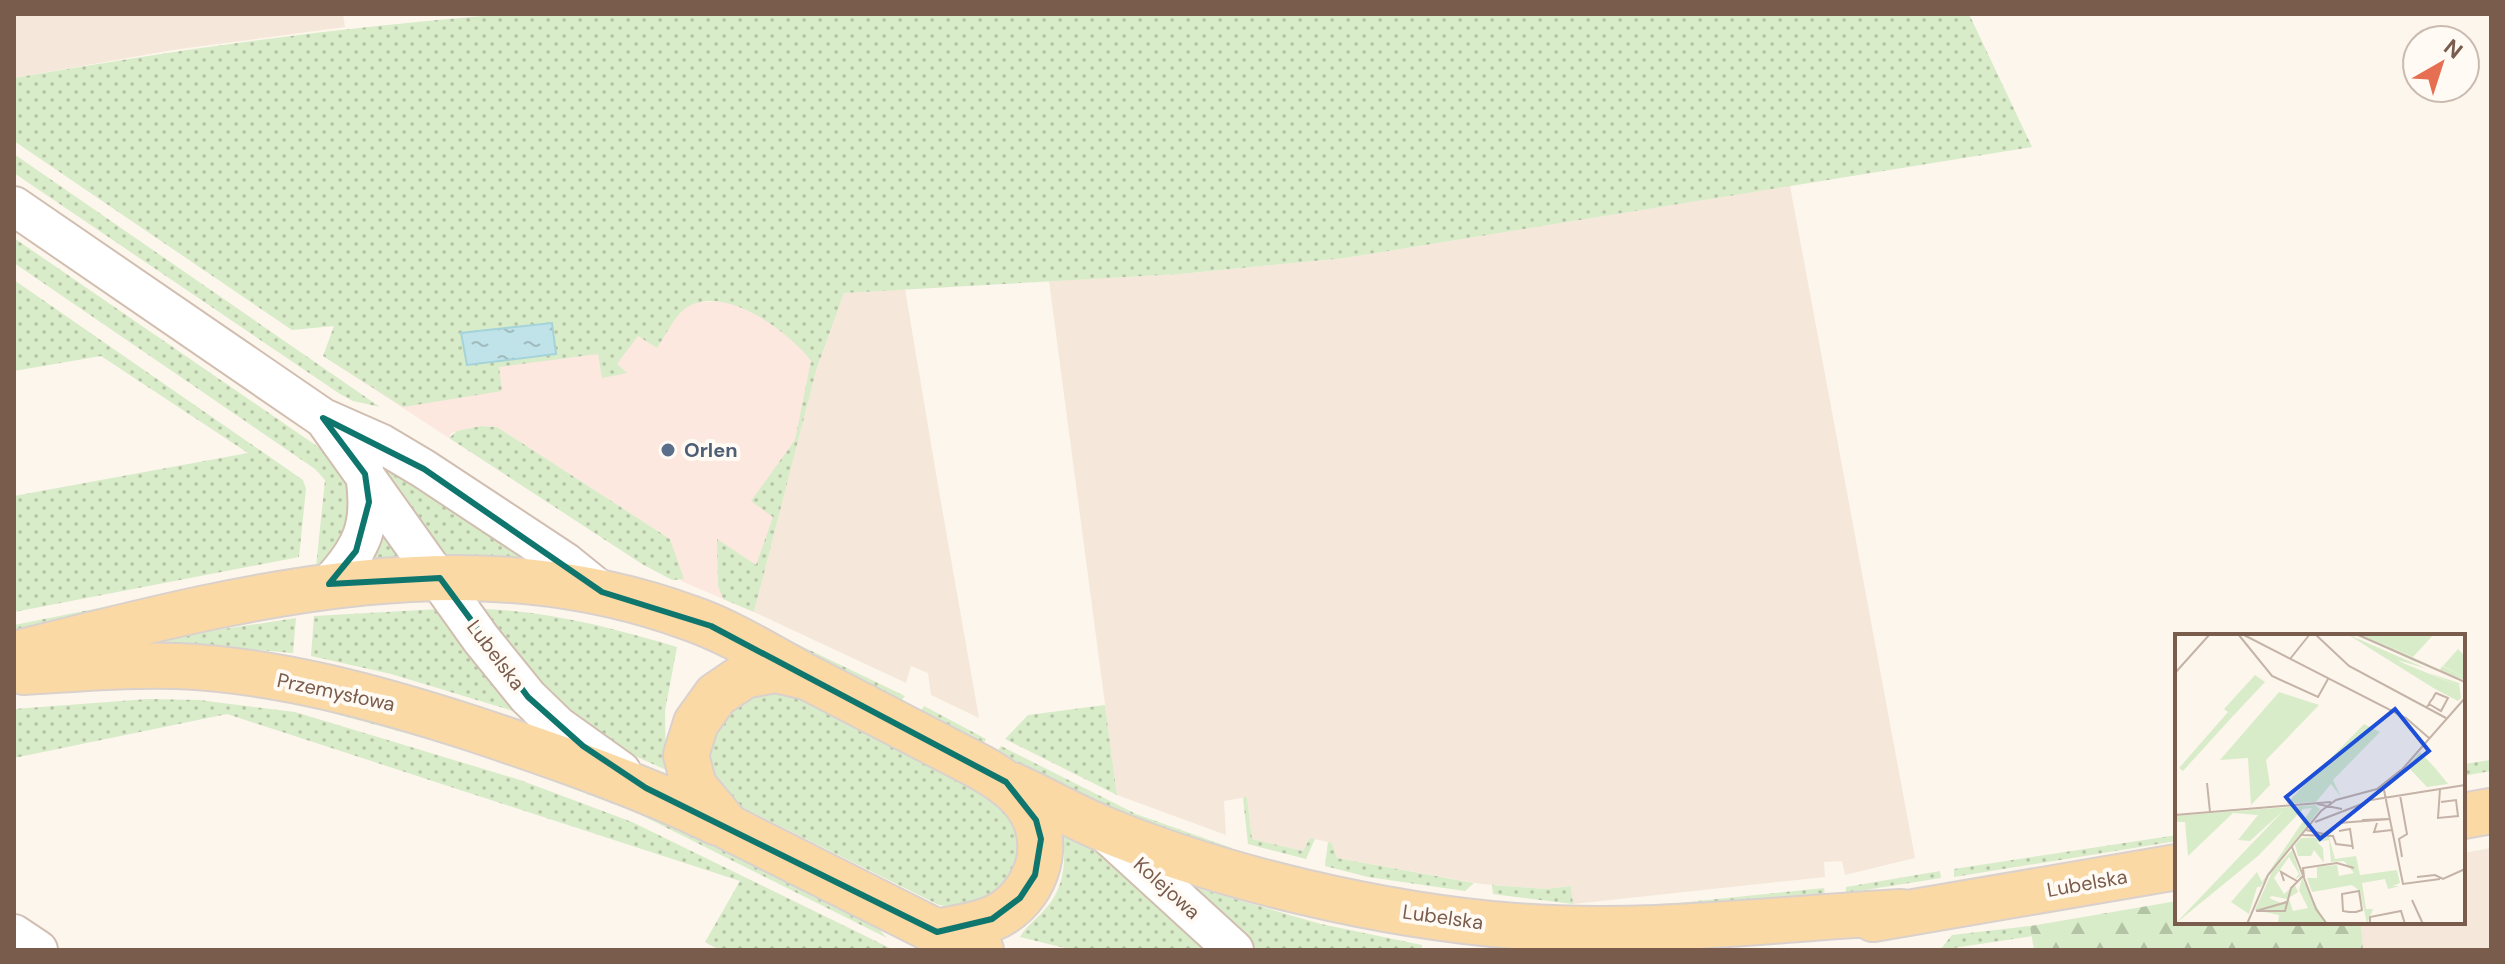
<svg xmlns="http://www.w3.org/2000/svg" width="2505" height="964" font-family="'DM Sans',sans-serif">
  <defs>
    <pattern id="grass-dots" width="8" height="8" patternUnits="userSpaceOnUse" patternTransform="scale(2)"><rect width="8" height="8" fill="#d8ecc9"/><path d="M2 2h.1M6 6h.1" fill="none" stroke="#b4c2a5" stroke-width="1.8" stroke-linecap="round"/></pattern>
    <pattern id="forest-firs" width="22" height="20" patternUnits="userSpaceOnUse" patternTransform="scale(2)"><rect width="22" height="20" fill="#d8ecc9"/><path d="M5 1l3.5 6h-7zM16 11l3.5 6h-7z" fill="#b4c2a5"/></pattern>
    <pattern id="water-ripples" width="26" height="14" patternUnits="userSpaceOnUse" patternTransform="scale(2)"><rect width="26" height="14" fill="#bfe3e8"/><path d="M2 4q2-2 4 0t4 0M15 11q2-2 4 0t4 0" fill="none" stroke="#a0bbbe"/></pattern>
  </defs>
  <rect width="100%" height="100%" fill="#fdf6ec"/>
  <path fill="#f5e8da" d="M 14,14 L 343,14 L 345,27 L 173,50 L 14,78 Z
    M 1790,186 L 1915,858 L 1845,875 L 1842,861 L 1824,862 L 1825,877 L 1573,904 L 1571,886 L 1546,889 L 1481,884 L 1337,858 L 1332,843 L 1315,839 L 1310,839 L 1303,851 L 1252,839 L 1247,797 L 1224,801 L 1226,835 L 1117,795 L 1049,281 L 1180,274 L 1345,258 Z
    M 905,289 L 939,491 L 979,718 L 931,695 L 928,673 L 911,666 L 906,683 L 754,612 L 816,371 L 844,293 Z
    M 2491,848 L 2491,950 L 2363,950 L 2361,922 L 2463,922 L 2463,853 Z"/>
  <path fill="#fde8e0" d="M 844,293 L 811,390 L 754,612 L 681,581 L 670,539 L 497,427 L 481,426 L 451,433 L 449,438 L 323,356 L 335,326 Z"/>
  <path fill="url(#grass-dots)" d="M 506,14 L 1969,14 L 2032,147 L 1345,258 L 1180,274 L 844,293 L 816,371 L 754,612 L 723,599 L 718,586 L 717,539 L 756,565 L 773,517 L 751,501 L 795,440 L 811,361 C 789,332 725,283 686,308 C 675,315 665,337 657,348 L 638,336 L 617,364 L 627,373 L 602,378 L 598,354 L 499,367 L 502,391 L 403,407 L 323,356 L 334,326 L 292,330 L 14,141 L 14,78 C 178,49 340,27 506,14 Z
    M 14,154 L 380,407 L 353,401 L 340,394 L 14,173 Z
    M 14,238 L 327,453 C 333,461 341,470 346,479 C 361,507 343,552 316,567 L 325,480 L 315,469 L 14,263 Z
    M 14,280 L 303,480 L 306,489 L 299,557 L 14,612 L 14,496 L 248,453 L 101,356 L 14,371 Z
    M 481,426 L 497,427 L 670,539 L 684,579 L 672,580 L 642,564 L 449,438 L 457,431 Z
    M 371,453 L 549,568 L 450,566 Z
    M 380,519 L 421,569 L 358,572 Z
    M 298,568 L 295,577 L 14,631 L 14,625 Z
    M 439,609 L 523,714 L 391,674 L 311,656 L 314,616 Z
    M 485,609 C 552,612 613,628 677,647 L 665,711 L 666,770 L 602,741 L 557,708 L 482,611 Z
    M 296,618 L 293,653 L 159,642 L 165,638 Z
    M 766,629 L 905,696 L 901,701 L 764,633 Z
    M 781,689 L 992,799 C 1001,809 1014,820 1018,834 C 1031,882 979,913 939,905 L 735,804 L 714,775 L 707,746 L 735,699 Z
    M 315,698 L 625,798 L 873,923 L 887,938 L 635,812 L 475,752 L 314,708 Z
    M 148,699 L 199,700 L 295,712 L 520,780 L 632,822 L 894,950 L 719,950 L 705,942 L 740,881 L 227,714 L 14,758 L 14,709 Z
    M 1105,705 L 1117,795 L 1005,739 L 1028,715 Z
    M 924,706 L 986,739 L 983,744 L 920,712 Z
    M 1001,746 L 1136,814 L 1232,848 L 1231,855 L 1102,805 L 997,752 Z
    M 2491,760 L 2491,771 L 2463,776 L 2463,764 Z
    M 1247,797 L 1252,839 L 1303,851 L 1310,838 L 1315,839 L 1306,859 L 1248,844 L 1243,798 Z
    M 1062,834 L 1096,849 L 1211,950 L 1073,950 L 1020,937 C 1026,926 1038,918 1046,908 C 1064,889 1067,859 1062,834 Z
    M 2177,835 L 2177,841 L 1954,877 L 1954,869 Z
    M 1328,842 L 1332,843 L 1337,858 L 1474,883 L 1465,891 L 1368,877 L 1325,866 Z
    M 1940,871 L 1941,878 L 1846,893 L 1846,887 Z
    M 1492,885 L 1546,889 L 1571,886 L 1573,904 L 1493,894 Z
    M 1190,886 L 1321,924 L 1422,945 L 1422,950 L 1255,950 Z
    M 1824,888 L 1825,895 L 1630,908 Z
    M 2030,926 L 2033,936 L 1940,950 L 1952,935 Z"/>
  <path fill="url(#forest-firs)" d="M 2177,901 L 2177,922 L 2361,922 L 2363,950 L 2034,950 L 2030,926 Z"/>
  <path fill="url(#water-ripples)" stroke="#a5d3da" stroke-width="2" d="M 552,323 L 556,354 L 467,365 L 461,333 Z"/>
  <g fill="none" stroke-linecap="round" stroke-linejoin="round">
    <g stroke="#d1beb0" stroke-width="42">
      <path id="minor" d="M 14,206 L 323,418 L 382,444 L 424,469 L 565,562 L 602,592
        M 325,420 L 481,639 L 528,697 L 558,726 L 621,771
        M 329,584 C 363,548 373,524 365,474
        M 1106,833 L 1234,950
        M 14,934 L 38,950"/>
    </g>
    <g stroke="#dad1cd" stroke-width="48">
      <path id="major" d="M 14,654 C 238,598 464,535 690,618 C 728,631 763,653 798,672
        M 24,672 C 75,669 126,664 177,666 C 278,670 378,698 474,729 C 558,757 639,785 718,823
        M 1012,785 C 1041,798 1069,814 1099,827 C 1220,878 1384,916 1515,926 C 1643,936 1774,919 1901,912
        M 2463,816 L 2491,811
        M 1873,919 L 2177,867
        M 937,932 C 954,928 974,926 991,919 C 1028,904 1050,860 1036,822 C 1027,796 1003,780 980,767 L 807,677 L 775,670 L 744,676 L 716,695 L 696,723 L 686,755 L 694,786 L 728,827 L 937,932 L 981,950"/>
    </g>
    <use href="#minor" stroke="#fff" stroke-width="38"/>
    <use href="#major" stroke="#fbd9a5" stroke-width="44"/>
  </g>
  <path fill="none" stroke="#0f766e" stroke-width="6" stroke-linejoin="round" d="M 323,418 L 424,469 L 602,592 L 711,626 L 1006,782 L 1036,820 L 1041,839 L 1035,875 L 1020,898 L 992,919 L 937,932 L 646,788 L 583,746 L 528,697 L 440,578 L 329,584 L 356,551 L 369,502 L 365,474 Z"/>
  <circle fill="#5c6f8a" stroke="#fffaf3" stroke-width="3" cx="668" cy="450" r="8"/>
  <g text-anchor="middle" stroke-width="8" stroke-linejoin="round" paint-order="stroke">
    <g font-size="20" font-weight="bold" fill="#4e5e75" stroke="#fffaf3" text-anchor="start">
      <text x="684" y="457">Orlen</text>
    </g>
    <g font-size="20" fill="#7a5c4d" stroke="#fffaf3">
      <text transform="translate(496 655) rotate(53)" y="7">Lubelska</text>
      <text transform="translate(336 692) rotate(12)" y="7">Przemysłowa</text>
      <text transform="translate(2087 883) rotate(-10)" y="7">Lubelska</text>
      <text transform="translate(1167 888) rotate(42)" y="7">Kolejowa</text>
      <text transform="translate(1443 917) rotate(8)" y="7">Lubelska</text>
    </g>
  </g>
  <g transform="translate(2175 634)">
    <rect width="290" height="290" fill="#fdf6ec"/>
    <path d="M 172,0 L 252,35 L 223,26 L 284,63 L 284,52 L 254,39 L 284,49 L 286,64 L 283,67 L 260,55 ZM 183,0 L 259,0 L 238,23 L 190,1 L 265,36 L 267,32 L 290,43 L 290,46 L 238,27 ZM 53,78 L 58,82 L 8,137 L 4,134 ZM 189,90 L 205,98 L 158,146 L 166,163 L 156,150 L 141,168 L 111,170 ZM 140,171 L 145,175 L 85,253 L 82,253 L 74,280 L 56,268 L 82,238 L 87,248 L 137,174 L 128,175 L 83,222 L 0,290 L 109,176 L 75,207 L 63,206 L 83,181 L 58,179 L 13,222 L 10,188 L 0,188 L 0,182 ZM 154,203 L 160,225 L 181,222 L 185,241 L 222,236 L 225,249 L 218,252 L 225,252 L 213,255 L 210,245 L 187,249 L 191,275 L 198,275 L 192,290 L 185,257 L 177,251 L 137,258 L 132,244 L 142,244 L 142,233 L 162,231 L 164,242 L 179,239 L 169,227 L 156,228 L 154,206 L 142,208 L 148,214 L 149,229 L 139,216 L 136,222 L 123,222 L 120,211 L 126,204 ZM 117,216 L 126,242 L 120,245 L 124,240 L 114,223 L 99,244 L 109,260 L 120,251 L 123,258 L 112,265 L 97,262 L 94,264 L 106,269 L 114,265 L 118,277 L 133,274 L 124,256 L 127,244 L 151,290 L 103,290 L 104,281 L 80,276 L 97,238 Z" fill="#d8ecc9"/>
    <path d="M 283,15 L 290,22 L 290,43 L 268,32 ZM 223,27 L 284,52 L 285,64 L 256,48 ZM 80,41 L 90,48 L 58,82 L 49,75 ZM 104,58 L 144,71 L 91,126 L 95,151 L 76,171 L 73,124 L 45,126 ZM 245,118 L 261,135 L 273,150 L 252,153 L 232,132 Z" fill="#d8ecc9"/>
    <path fill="none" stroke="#c5b3a7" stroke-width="2" d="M 63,0 L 97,42 L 143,63 L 153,45M 67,0 L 231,84 L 254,104M 140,0 L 174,32 L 271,84M 181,0 L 290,48M 115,25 L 135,0M 0,39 L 35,0M 252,73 L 254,70 L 255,68 L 258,64 L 260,60 L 261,59 L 273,64 L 266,77 L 254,70M 224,139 L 290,64M 32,149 L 35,178M 265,155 L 263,184 L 283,182 L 281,166 L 266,168M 209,156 L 228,250 L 265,245M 225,161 L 232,200 L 224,205 L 227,223M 196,166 L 290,151M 142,170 L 167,175M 0,181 L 156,168M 187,186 L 213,185M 140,188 L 192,168 L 214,150M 202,189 L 199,198 L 217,196M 131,196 L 149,200 L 164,189 L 215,185M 164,197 L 175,195 L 178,215M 127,201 L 158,202 L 161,210 L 177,212M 117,213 L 141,275 L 152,290M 129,243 L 128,234 L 162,229 L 179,234M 242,243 L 260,241 L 268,245 L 290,235M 109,247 L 106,238 L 122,247M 237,266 L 248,290M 81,277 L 110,277 L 116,254 L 128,242M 81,277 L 112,268M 167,277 L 168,277 L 174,278 L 181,278 L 187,276 L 184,257 L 167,260 L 168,277M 72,290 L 93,241 L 146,177 L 161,166 L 202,155 L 226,136M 195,290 L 195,283 L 226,277 L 230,290"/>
    <path fill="#1d4ed8" fill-opacity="0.15" stroke="#1d4ed8" stroke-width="4" d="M 220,75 L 254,117 L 145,205 L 111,163 Z"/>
    <rect width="290" height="290" fill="none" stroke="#7a5c4d" stroke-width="4"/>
  </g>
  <rect width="2505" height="964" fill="none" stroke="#7a5c4d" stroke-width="32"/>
  <g transform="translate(2441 64) rotate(39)"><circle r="38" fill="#fffaf3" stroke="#cabbb1" stroke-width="2"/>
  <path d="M0-6L14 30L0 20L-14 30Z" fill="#e76f51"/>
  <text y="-12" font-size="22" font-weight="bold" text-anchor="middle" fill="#7a5c4d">N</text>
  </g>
</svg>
